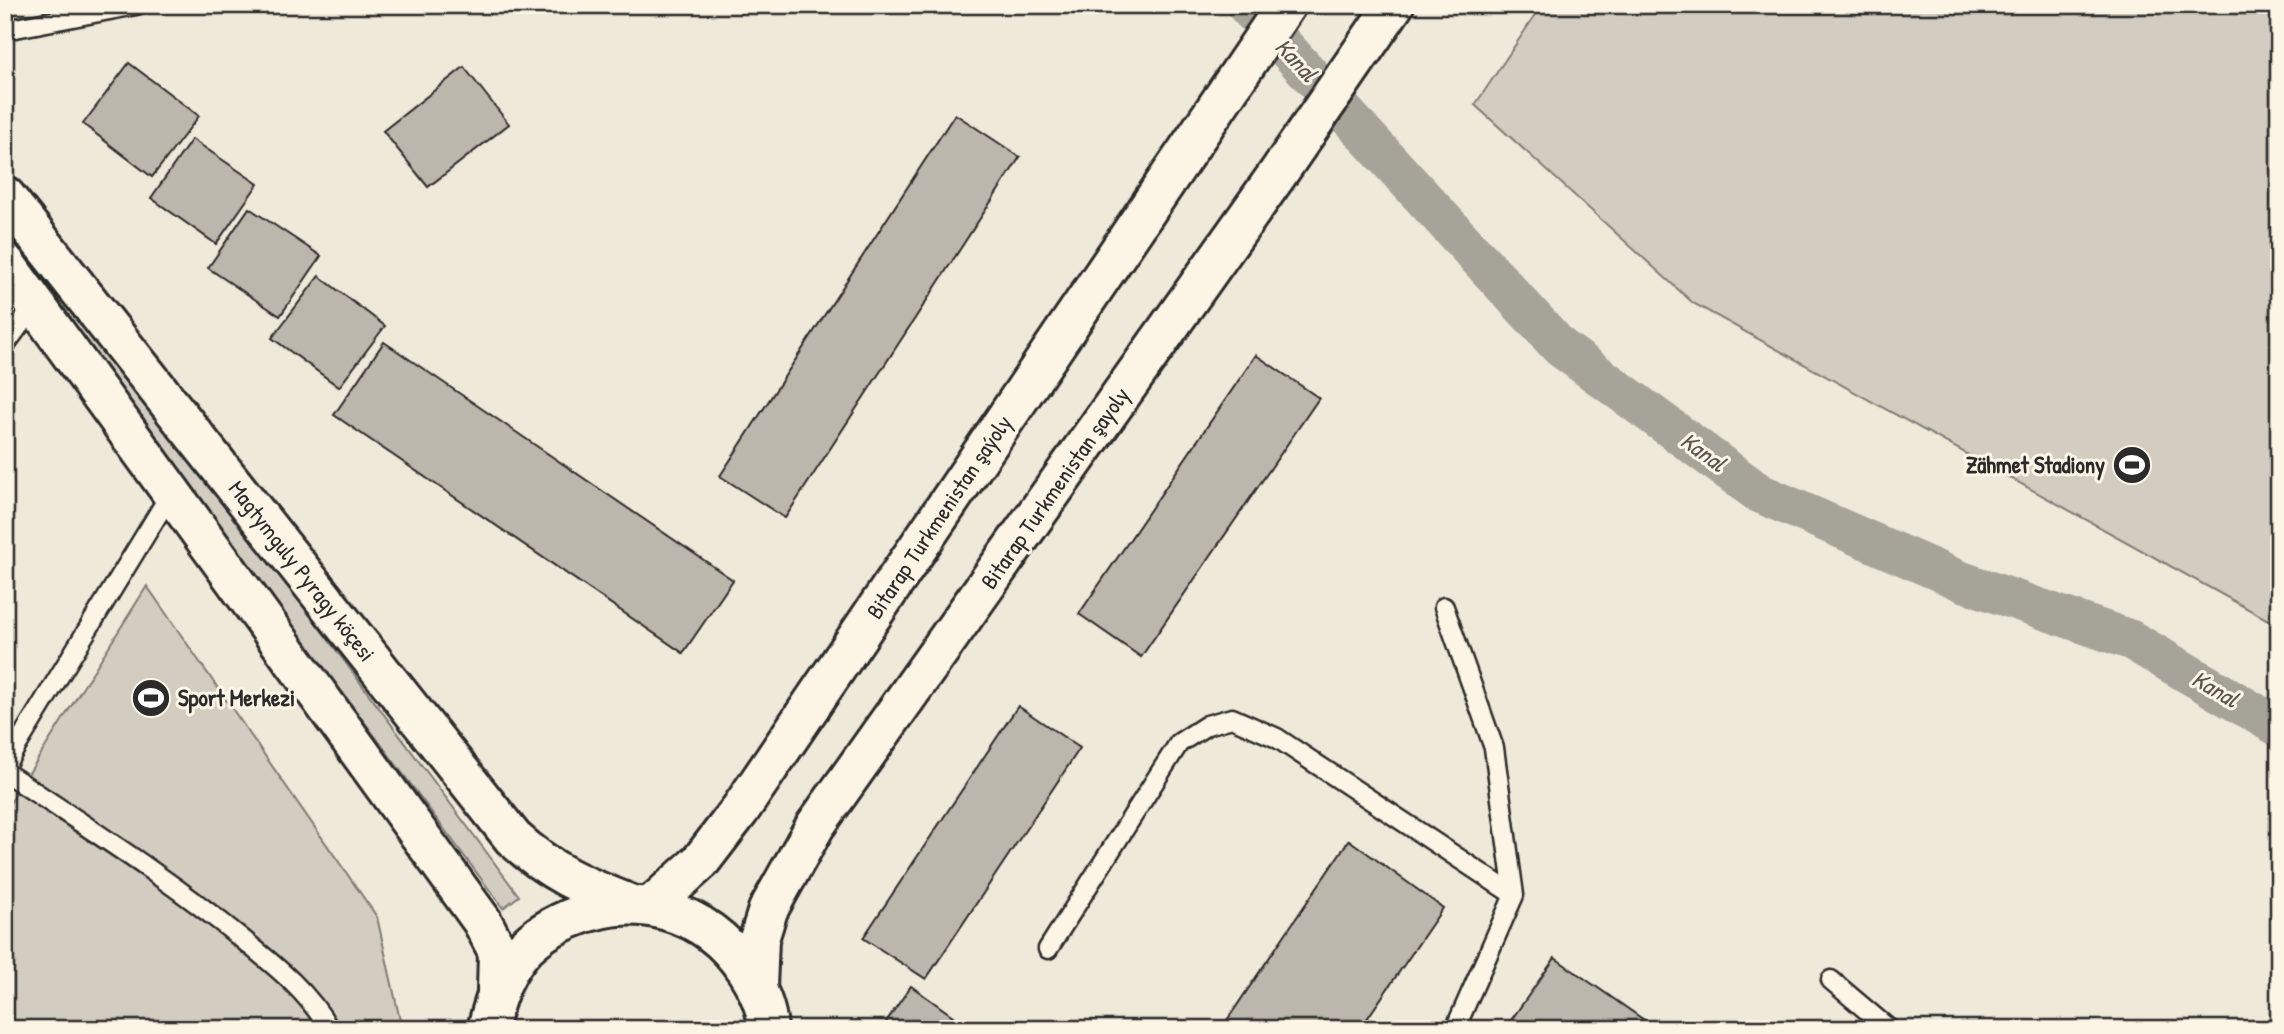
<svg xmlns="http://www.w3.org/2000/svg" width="2284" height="1034" font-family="'Patrick Hand',sans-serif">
  <rect width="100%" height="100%" fill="#efe9da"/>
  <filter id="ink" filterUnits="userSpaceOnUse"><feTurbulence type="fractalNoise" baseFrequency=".0143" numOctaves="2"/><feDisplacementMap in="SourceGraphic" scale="14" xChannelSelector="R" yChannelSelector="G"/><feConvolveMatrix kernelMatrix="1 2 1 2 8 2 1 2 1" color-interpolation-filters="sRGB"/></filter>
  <g filter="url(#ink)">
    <path fill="#d2cdc0" stroke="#7e7c76" stroke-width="2" d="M 1542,5 L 2279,5 L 2279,626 L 1693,303 L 1475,105 Z
      M 5,205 L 519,896 L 503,908 L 5,240 Z
      M 147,586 L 377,917 L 402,1029 L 5,1029 L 5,811 Z"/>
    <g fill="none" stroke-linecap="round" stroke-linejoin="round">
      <path stroke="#a6a399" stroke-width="40" d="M 1246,5 L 1560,347 L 1759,493 L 1961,581 L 2131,640 L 2279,727"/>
    </g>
    <path fill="#bcb7ac" stroke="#2b2b2b" stroke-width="2" d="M 129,63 L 199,116 L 152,177 L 83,124 Z
      M 464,67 L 509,124 L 428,187 L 383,131 Z
      M 955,114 L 1020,157 L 785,518 L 720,476 Z
      M 192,139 L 258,184 L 216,244 L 151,198 Z
      M 249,208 L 321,256 L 280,316 L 208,268 Z
      M 319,276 L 385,326 L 339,387 L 272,338 Z
      M 384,342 L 733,580 L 683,653 L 334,415 Z
      M 1256,355 L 1319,398 L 1141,657 L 1079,614 Z
      M 1018,706 L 1080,748 L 926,979 L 863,938 Z
      M 1349,840 L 1443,908 L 1360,1029 L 1221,1029 Z
      M 1555,958 L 1657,1029 L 1517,1029 L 1509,1023 Z
      M 911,986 L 971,1029 L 881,1029 Z"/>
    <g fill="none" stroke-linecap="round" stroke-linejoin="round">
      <g stroke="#2b2b2b" stroke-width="23">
        <path id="lane" d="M 5,30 L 136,5
          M 5,345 L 35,304
          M 1444,607 L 1494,748 L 1514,895 L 1455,1029
          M 5,765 L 171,493
          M 5,772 C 85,826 166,877 241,938 C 273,964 309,992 329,1029
          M 1048,949 L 1179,743 L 1207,725 L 1232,718 L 1277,738 L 1514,895
          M 1831,980 L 1889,1029"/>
      </g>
      <g stroke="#2b2b2b" stroke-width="44">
        <path id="secondary" d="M 5,196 L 513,838 C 554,875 581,885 632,905
          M 5,263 L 482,921 L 498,952 L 497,991
          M 651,906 L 700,862 L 740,810 L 1286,5
          M 757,987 L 759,939 L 768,910 L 815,826 L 1279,172 L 1394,5
          M 487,1029 C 494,1002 501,978 518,956 C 530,940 550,927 569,919 C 634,890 706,909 746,970 C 757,987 767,1008 768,1029"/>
      </g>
      <use href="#lane" stroke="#fcf5e5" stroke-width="18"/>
      <use href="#secondary" stroke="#fcf5e5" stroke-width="38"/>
    </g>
  </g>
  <defs>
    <g id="stadium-disc" transform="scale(2.0125)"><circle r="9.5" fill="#2b2b2b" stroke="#fcf5e5"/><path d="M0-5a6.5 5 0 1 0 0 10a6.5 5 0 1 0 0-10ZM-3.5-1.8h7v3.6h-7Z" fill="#fff"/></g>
  </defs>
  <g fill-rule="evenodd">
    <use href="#stadium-disc" x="2132" y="465"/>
    <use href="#stadium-disc" x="151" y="698"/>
  </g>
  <g text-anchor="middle" stroke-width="6" stroke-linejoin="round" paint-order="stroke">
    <g font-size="23" font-weight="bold" fill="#2b2b2b" stroke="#fcf5e5" text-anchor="end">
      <text x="2105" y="473">Zähmet Stadiony</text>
      <text x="178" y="706" text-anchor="start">Sport Merkezi</text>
    </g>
    <g font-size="23" fill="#2b2b2b" stroke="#fcf5e5">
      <text transform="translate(1055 488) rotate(-55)" y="8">Bitarap Turkmenistan şayoly</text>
      <text transform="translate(939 517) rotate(-56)" y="8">Bitarap Turkmenistan şaýoly</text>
      <text transform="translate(302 571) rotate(52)" y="8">Magtymguly Pyragy köçesi</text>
    </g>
    <g font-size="24" font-style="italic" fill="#565552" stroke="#fcf5e5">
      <text transform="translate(1296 60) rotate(47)" y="8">Kanal</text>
      <text transform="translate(1703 452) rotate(36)" y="8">Kanal</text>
      <text transform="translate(2215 689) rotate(30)" y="8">Kanal</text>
    </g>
  </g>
  <rect width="2284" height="1034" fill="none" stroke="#fcf5e5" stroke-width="28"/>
  <rect x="14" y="14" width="2256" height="1006" fill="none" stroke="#2b2b2b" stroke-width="2.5" filter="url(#ink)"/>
</svg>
